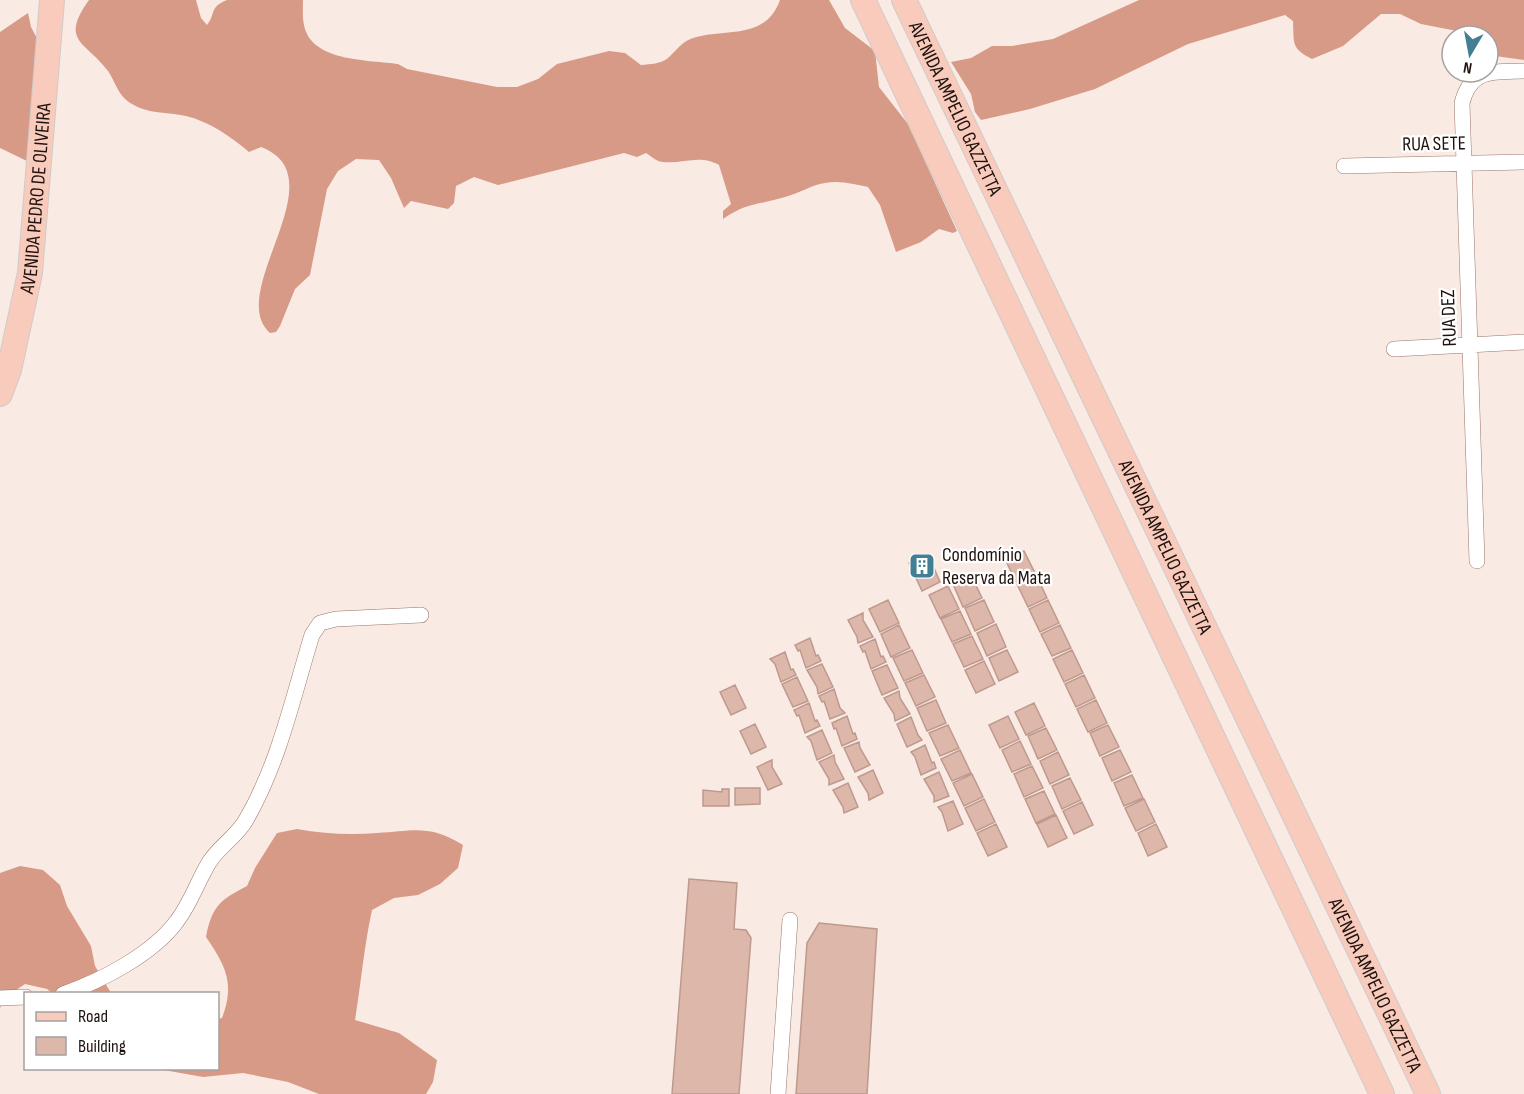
<svg xmlns="http://www.w3.org/2000/svg" width="1524" height="1094" font-family="'Sofia Sans Condensed',sans-serif">
  <rect width="100%" height="100%" fill="#faeae4"/>
  <path fill="#d79a86" d="M 89,0 L 196,0 L 201,18 L 207,25 C 216,14 209,7 227,0 L 303,0 C 303,9 302,20 305,29 C 315,62 371,60 398,64 L 407,69 L 497,87 L 517,87 L 538,79 L 557,64 L 609,51 L 625,53 L 641,65 C 650,64 661,64 668,58 C 676,51 681,42 693,38 C 726,28 765,41 780,0 L 829,0 L 845,28 L 875,51 L 879,87 L 908,124 L 957,231 L 953,233 L 939,229 L 921,242 L 896,252 L 880,205 L 868,187 C 854,184 839,180 825,183 C 811,185 798,194 785,197 C 759,205 747,202 723,219 L 723,211 L 731,204 L 719,165 C 699,154 684,164 663,162 C 657,162 651,156 646,153 L 637,157 L 624,153 L 498,185 L 474,177 L 456,186 L 454,203 L 448,209 L 411,201 L 404,208 L 391,178 L 379,160 L 356,159 L 338,171 L 327,189 L 310,275 L 295,289 L 280,326 L 276,332 L 270,333 C 224,292 340,177 261,147 L 249,152 C 230,136 210,122 186,116 C 167,112 148,114 132,104 C 118,96 116,83 108,71 C 86,41 59,42 89,0 Z
    M 1139,0 L 1524,0 L 1524,60 L 1495,56 L 1488,51 L 1488,36 L 1466,36 L 1457,31 L 1421,24 L 1400,14 L 1381,14 L 1343,46 L 1312,59 C 1291,48 1294,44 1293,21 L 1285,15 L 1188,44 L 1095,89 L 1030,109 L 981,120 L 975,112 L 971,94 L 951,62 L 971,58 L 992,46 L 1012,46 L 1053,39 Z
    M 28,13 L 31,27 L 40,44 L 29,162 L 0,148 L 0,32 Z
    M 297,829 C 324,834 351,835 377,833 C 414,831 429,824 463,845 L 458,868 L 440,884 L 418,895 L 394,898 L 372,910 C 364,947 361,983 355,1020 L 399,1033 L 437,1060 L 433,1082 L 426,1094 L 319,1094 L 288,1082 L 243,1073 L 203,1077 L 158,1069 L 218,1068 L 218,1019 L 222,1018 C 235,984 226,966 206,937 C 212,906 220,900 247,886 L 255,868 L 277,833 Z
    M 20,866 L 43,870 L 60,885 L 67,906 L 91,946 L 95,966 L 111,993 L 52,993 L 47,989 L 25,984 L 7,996 L 0,1008 L 0,873 Z"/>
  <path fill="#ddb7aa" stroke="#be998d" stroke-width="1.5" d="M 1024,551 L 1035,573 L 1016,582 L 1005,559 Z
    M 928,554 L 940,582 L 922,591 L 909,563 Z
    M 928,554 L 934,569 L 916,577 L 909,563 Z
    M 971,575 L 982,598 L 963,607 L 953,584 Z
    M 1036,575 L 1047,598 L 1028,607 L 1017,584 Z
    M 948,586 L 959,609 L 940,618 L 929,595 Z
    M 888,600 L 899,623 L 880,632 L 869,609 Z
    M 984,600 L 994,622 L 975,631 L 965,608 Z
    M 1048,600 L 1059,623 L 1040,632 L 1029,609 Z
    M 960,611 L 971,634 L 952,642 L 941,619 Z
    M 863,613 L 863,620 L 873,637 L 858,643 L 857,637 L 848,620 Z
    M 996,624 L 1006,647 L 987,656 L 977,633 Z
    M 899,625 L 910,648 L 891,657 L 881,634 Z
    M 1060,625 L 1071,648 L 1052,656 L 1041,634 Z
    M 972,636 L 983,659 L 964,667 L 953,644 Z
    M 810,638 L 816,656 L 818,655 L 821,661 L 806,668 L 800,650 L 798,651 L 795,645 Z
    M 875,639 L 881,657 L 883,656 L 886,662 L 871,669 L 865,651 L 863,652 L 860,646 Z
    M 912,650 L 923,673 L 904,681 L 893,658 Z
    M 1007,650 L 1018,672 L 999,681 L 989,658 Z
    M 1072,650 L 1083,673 L 1064,682 L 1053,659 Z
    M 785,652 L 791,670 L 793,669 L 796,675 L 781,682 L 775,664 L 770,659 Z
    M 984,661 L 995,684 L 976,693 L 965,670 Z
    M 822,664 L 833,687 L 818,694 L 817,687 L 807,670 Z
    M 887,665 L 898,688 L 882,695 L 872,671 Z
    M 924,675 L 935,697 L 916,706 L 905,683 Z
    M 1084,675 L 1095,698 L 1076,707 L 1065,684 Z
    M 797,677 L 808,701 L 793,707 L 782,684 Z
    M 735,685 L 746,708 L 731,715 L 720,692 Z
    M 834,689 L 840,708 L 845,713 L 830,719 L 824,701 L 822,702 L 819,696 Z
    M 899,691 L 900,698 L 910,714 L 895,721 L 894,714 L 884,698 Z
    M 936,700 L 946,723 L 927,731 L 917,708 Z
    M 1096,700 L 1107,723 L 1088,732 L 1077,709 Z
    M 809,703 L 815,721 L 817,720 L 820,726 L 805,733 L 799,715 L 797,716 L 794,710 Z
    M 1034,703 L 1045,726 L 1026,735 L 1015,712 Z
    M 847,716 L 853,734 L 855,733 L 857,739 L 842,746 L 836,728 L 834,729 L 832,723 Z
    M 1008,716 L 1019,739 L 1000,748 L 989,725 Z
    M 911,717 L 918,735 L 922,740 L 907,747 L 897,724 Z
    M 755,724 L 766,747 L 751,754 L 740,731 Z
    M 948,725 L 959,748 L 940,756 L 929,733 Z
    M 1108,725 L 1119,747 L 1100,756 L 1090,733 Z
    M 1046,728 L 1057,750 L 1038,759 L 1028,736 Z
    M 822,730 L 832,753 L 817,760 L 811,741 L 807,737 Z
    M 1020,741 L 1031,764 L 1012,772 L 1002,750 Z
    M 859,742 L 860,748 L 870,765 L 855,772 L 844,748 Z
    M 925,745 L 932,763 L 934,762 L 936,768 L 921,775 L 915,757 L 911,752 Z
    M 960,750 L 971,773 L 952,781 L 941,759 Z
    M 1120,750 L 1131,772 L 1112,781 L 1102,758 Z
    M 1058,752 L 1069,775 L 1050,784 L 1040,761 Z
    M 834,755 L 835,762 L 844,779 L 829,785 L 829,779 L 819,762 Z
    M 772,760 L 772,767 L 782,784 L 768,790 L 757,767 Z
    M 1032,766 L 1043,788 L 1024,797 L 1014,774 Z
    M 873,770 L 883,793 L 869,800 L 868,793 L 858,777 Z
    M 939,772 L 949,796 L 934,802 L 934,796 L 924,779 Z
    M 972,774 L 983,797 L 964,806 L 953,783 Z
    M 1132,775 L 1143,798 L 1124,806 L 1114,783 Z
    M 1070,778 L 1081,800 L 1062,809 L 1052,786 Z
    M 848,783 L 858,807 L 844,813 L 843,807 L 833,790 Z
    M 735,788 L 760,788 L 760,804 L 735,805 Z
    M 722,789 L 729,789 L 729,806 L 703,806 L 703,790 L 722,792 Z
    M 1044,791 L 1055,814 L 1036,823 L 1025,799 Z
    M 984,799 L 995,822 L 976,831 L 965,808 Z
    M 1144,799 L 1155,822 L 1136,831 L 1125,808 Z
    M 953,801 L 963,824 L 948,831 L 942,812 L 938,807 Z
    M 1082,802 L 1093,825 L 1074,834 L 1063,811 Z
    M 1056,815 L 1067,838 L 1048,847 L 1037,824 Z
    M 996,824 L 1007,847 L 988,856 L 977,833 Z
    M 1156,824 L 1167,847 L 1148,856 L 1138,833 Z
    M 689,879 L 737,883 L 734,929 L 746,930 L 751,938 L 739,1094 L 672,1094 Z
    M 819,923 L 877,929 L 867,1094 L 796,1094 L 807,943 Z"/>
  <g fill="none" stroke-linecap="round" stroke-linejoin="round">
    <g stroke="#997569" stroke-width="16">
      <path id="street" d="M 1344,166 L 1524,162
        M 1394,349 L 1524,342
        M 1477,561 L 1462,103 C 1471,68 1493,72 1524,71
        M 63,994 C 101,981 153,954 177,921 C 191,903 198,880 210,861 C 220,846 237,836 246,820 C 279,763 293,697 312,635 L 320,623 L 336,619 L 421,615
        M 0,998 L 26,997
        M 778,1094 L 790,920"/>
    </g>
    <g stroke="#cecbca" stroke-width="26">
      <g id="primary">
        <path d="M 863,0 L 1382,1094"/>
        <path id="s1" d="M 904,0 L 1428,1094"/>
        <path id="s2" d="M 0,394 L 9,370 L 30,273 L 52,0"/>
      </g>
    </g>
    <use href="#street" stroke="#fff" stroke-width="15"/>
    <use href="#primary" stroke="#f8cbbc" stroke-width="24"/>
  </g>
  <defs>
    <g id="building-square" transform="scale(1.35)"><rect x="-9" y="-9" width="18" height="18" rx="4" fill="#427f95" stroke="#fff"/><path d="M-4-6H4V6H1V3H-1V6H-4ZM-2.5-4.3h1.7v1.8h-1.7ZM.8-4.3h1.7v1.8H.8ZM-2.5-1h1.7V.8h-1.7ZM.8-1h1.7V.8H.8Z" fill="#fff"/></g>
  </defs>
  <g fill-rule="evenodd">
    <use href="#building-square" x="922" y="566"/>
  </g>
  <g text-anchor="middle" stroke-width="4.5" stroke-linejoin="round" paint-order="stroke">
    <g font-size="20" fill="#1f120e" stroke="#fff">
      <text dy="7" stroke="none"><textPath href="#s1" startOffset="120">AVENIDA AMPELIO GAZZETTA</textPath></text>
      <text transform="translate(1434 143) rotate(-1)" y="7">RUA SETE</text>
      <text dy="7" stroke="none"><textPath href="#s2" startOffset="200">AVENIDA PEDRO DE OLIVEIRA</textPath></text>
      <text transform="translate(1448 318) rotate(-92)" y="7">RUA DEZ</text>
      <text dy="7" stroke="none"><textPath href="#s1" startOffset="606">AVENIDA AMPELIO GAZZETTA</textPath></text>
      <text dy="7" stroke="none"><textPath href="#s1" startOffset="1092">AVENIDA AMPELIO GAZZETTA</textPath></text>
    </g>
    <g font-size="20" fill="#1f120e" stroke="#fff" text-anchor="start">
      <text x="942" y="561">Condomínio<tspan x="942" dy="23">Reserva da Mata</tspan></text>
    </g>
  </g>
  <rect x="24" y="992" width="195" height="78" fill="#ffffff" stroke="#a5a09f" stroke-width="1.5"/>
  <rect x="36" y="1012" width="30" height="9" fill="#f8cbbc" stroke="#a5a09f" stroke-width="1.5"/>
  <text x="78" y="1022" font-size="18" fill="#1f120e">Road</text>
  <rect x="36" y="1037" width="30" height="18" fill="#ddb7aa" stroke="#a5a09f" stroke-width="1.5"/>
  <text x="78" y="1052" font-size="18" fill="#1f120e">Building</text>
  <g transform="translate(1470 54) rotate(190)"><circle r="28" fill="#ffffff" stroke="#a5a09f" stroke-width="1.5"/>
  <path d="M0-4.5L10 22L0 15L-10 22Z" fill="#427f95"/>
  <text y="-9" font-size="16" font-weight="bold" text-anchor="middle" fill="#1f120e">N</text>
  </g>
</svg>
